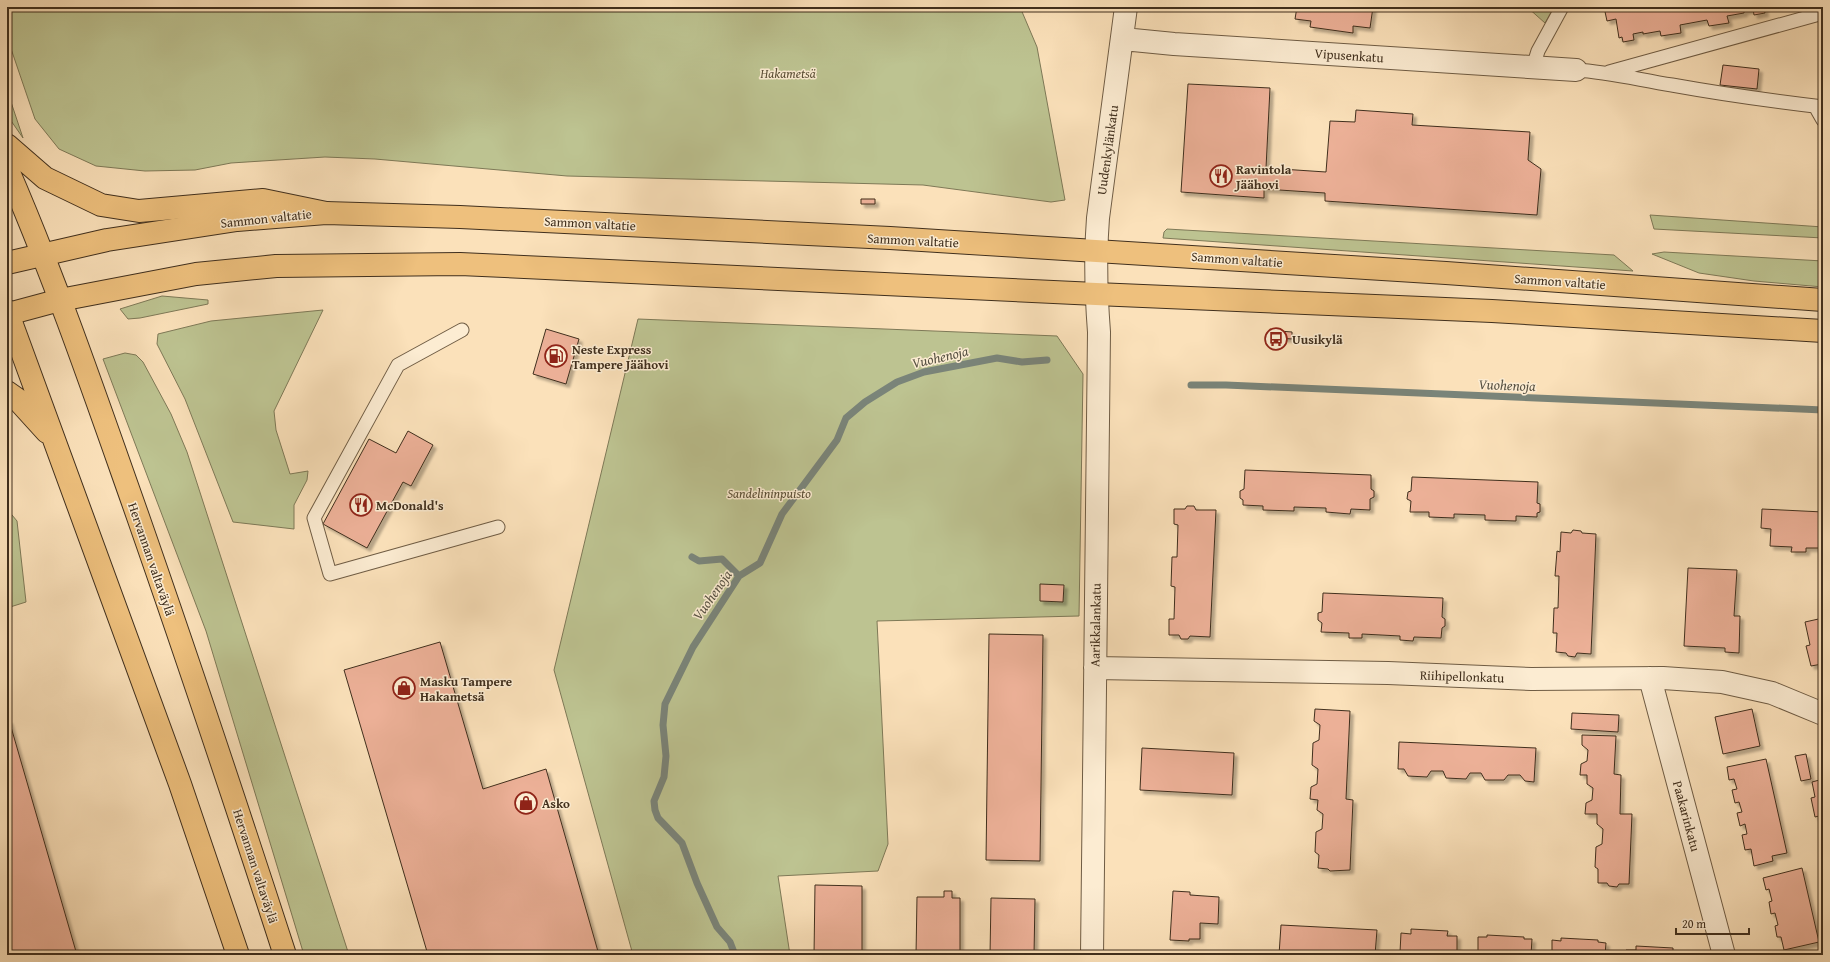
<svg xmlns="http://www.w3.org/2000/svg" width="1830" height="962" font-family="'Gentium Book Plus',serif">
  <defs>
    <filter id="shadow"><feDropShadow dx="3.5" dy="3.5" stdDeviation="1" flood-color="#0004"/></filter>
  </defs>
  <rect width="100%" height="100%" fill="#fbe1ba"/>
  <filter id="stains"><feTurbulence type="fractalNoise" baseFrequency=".005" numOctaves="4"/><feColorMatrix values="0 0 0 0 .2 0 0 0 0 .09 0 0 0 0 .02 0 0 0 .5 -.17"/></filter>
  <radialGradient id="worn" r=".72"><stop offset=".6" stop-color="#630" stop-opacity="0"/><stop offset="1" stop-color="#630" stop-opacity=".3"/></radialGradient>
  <path fill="#bdc391" stroke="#7e7957" d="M 7,7 L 1020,7 L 1037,47 L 1065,200 L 1051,202 L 923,185 L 567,176 L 375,159 L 325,157 L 231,163 L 195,170 L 145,171 L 96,166 L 59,149 L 35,119 L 7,37 Z
    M 1527,7 L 1554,7 L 1545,23 Z
    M 7,90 L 23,138 L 7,115 Z
    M 1650,215 L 1823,227 L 1823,238 L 1654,229 Z
    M 1167,229 L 1614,255 L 1633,271 L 1163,238 L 1164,232 Z
    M 1664,252 L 1823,261 L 1823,287 L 1754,281 L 1699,273 L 1652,254 Z
    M 162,296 L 208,300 L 208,304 L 140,318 L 128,319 L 120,309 Z
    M 323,310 L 274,411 L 276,430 L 290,474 L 308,471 L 307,480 L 294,505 L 294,529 L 233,522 L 185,399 L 157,344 L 158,334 L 211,321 Z
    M 638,319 L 1057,336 L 1083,374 L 1079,616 L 877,621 L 888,844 L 878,871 L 778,876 L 790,955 L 633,955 L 554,670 Z
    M 125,353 L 136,355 L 143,362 L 171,414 L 187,452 L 349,955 L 304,955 L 206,631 L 103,359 Z
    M 7,509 L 17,521 L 26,602 L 7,608 Z"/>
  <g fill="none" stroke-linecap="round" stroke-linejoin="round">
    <path stroke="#7a8479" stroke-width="7" d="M 1191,385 L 1226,385 L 1823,410
      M 692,557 L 699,561 L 722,559 L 739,576
      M 735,955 L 730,942 L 717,927 L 697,883 L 682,843 L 658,818 L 655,810 L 654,801 L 664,777 L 666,756 L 663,725 L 665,704 L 693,647 L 739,576 L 760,563 L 782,514 L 837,440 L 846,418 L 865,402 L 897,382 L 924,372 L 997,358 L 1022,362 L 1047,360"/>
  </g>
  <path fill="#ecb097" stroke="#402f1d" filter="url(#shadow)" d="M 1297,7 L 1373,7 L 1370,28 L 1353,26 L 1353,33 L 1310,27 L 1311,21 L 1295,19 Z
    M 1604,7 L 1764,7 L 1765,13 L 1754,15 L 1753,9 L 1744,11 L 1744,13 L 1727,16 L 1729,23 L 1709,26 L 1707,20 L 1680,25 L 1681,33 L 1661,36 L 1660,31 L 1643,34 L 1643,32 L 1633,34 L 1634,40 L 1623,42 L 1622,37 L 1619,38 L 1616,19 L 1607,21 Z
    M 1723,65 L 1759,69 L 1757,89 L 1720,85 Z
    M 1188,84 L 1270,88 L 1266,168 L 1326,172 L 1330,121 L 1355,122 L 1356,110 L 1413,114 L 1412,125 L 1530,132 L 1528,160 L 1541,169 L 1537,215 L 1325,201 L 1325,193 L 1264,189 L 1264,198 L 1181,192 Z
    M 861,199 L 875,199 L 875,204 L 861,204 Z
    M 546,329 L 579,339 L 566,384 L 533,374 Z
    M 1279,331 L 1292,332 L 1292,339 L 1279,338 Z
    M 408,431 L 433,445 L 411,486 L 403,482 L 367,548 L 323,524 L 369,439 L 396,453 Z
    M 1245,470 L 1371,475 L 1371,489 L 1374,491 L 1374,497 L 1370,499 L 1370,510 L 1351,509 L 1350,514 L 1326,512 L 1326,508 L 1294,507 L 1294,511 L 1263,510 L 1263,506 L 1243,505 L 1243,500 L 1240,498 L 1240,491 L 1244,489 Z
    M 1412,477 L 1538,482 L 1537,503 L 1540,504 L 1540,512 L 1537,513 L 1537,517 L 1516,516 L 1516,521 L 1485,520 L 1485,515 L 1454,514 L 1454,518 L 1429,517 L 1429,512 L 1410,512 L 1411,501 L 1407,499 L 1408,492 L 1411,491 Z
    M 1187,506 L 1194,506 L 1196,510 L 1216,510 L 1210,637 L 1190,636 L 1188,639 L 1181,639 L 1179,635 L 1169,635 L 1169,619 L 1174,619 L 1175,587 L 1171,586 L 1172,557 L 1177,557 L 1178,525 L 1174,524 L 1174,509 L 1185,509 Z
    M 1762,509 L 1823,512 L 1823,548 L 1806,548 L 1806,552 L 1791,552 L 1792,547 L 1770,546 L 1771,529 L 1761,528 Z
    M 1573,530 L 1581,531 L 1582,533 L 1596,534 L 1591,654 L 1577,653 L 1575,657 L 1568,656 L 1566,653 L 1556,652 L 1557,633 L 1553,633 L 1554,608 L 1558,608 L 1559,576 L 1555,576 L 1557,551 L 1560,552 L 1561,532 L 1571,533 Z
    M 1688,568 L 1737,570 L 1734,616 L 1740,616 L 1739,653 L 1725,652 L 1725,648 L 1684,646 Z
    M 1040,584 L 1064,585 L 1063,602 L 1040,601 Z
    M 1323,593 L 1443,598 L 1442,617 L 1445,619 L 1445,626 L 1442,628 L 1441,638 L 1414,637 L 1413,641 L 1400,640 L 1400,636 L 1362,634 L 1362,638 L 1349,638 L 1349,633 L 1321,632 L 1322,623 L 1318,620 L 1318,613 L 1322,612 Z
    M 1823,618 L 1823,669 L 1822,664 L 1811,666 L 1806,646 L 1810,645 L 1805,622 Z
    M 989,634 L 1043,635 L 1040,861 L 986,860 Z
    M 440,642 L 483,789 L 546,769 L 599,955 L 428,955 L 344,670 Z
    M 1315,709 L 1350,711 L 1346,799 L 1353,800 L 1350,870 L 1330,871 L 1328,869 L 1318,868 L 1319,855 L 1315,852 L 1316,832 L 1322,829 L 1323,814 L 1317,810 L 1318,800 L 1310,799 L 1311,787 L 1317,784 L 1318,769 L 1312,765 L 1313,743 L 1319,740 L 1320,725 L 1314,721 Z
    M 1752,709 L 1760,746 L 1723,754 L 1715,717 Z
    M 1572,713 L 1619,715 L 1618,732 L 1571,729 Z
    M 9,720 L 77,955 L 7,955 L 7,721 Z
    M 1582,735 L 1616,736 L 1614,774 L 1621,775 L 1620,814 L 1632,814 L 1629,884 L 1619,884 L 1617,887 L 1609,886 L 1607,883 L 1598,883 L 1598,869 L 1595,867 L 1596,847 L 1602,844 L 1603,829 L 1597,824 L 1597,814 L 1585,814 L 1586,803 L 1592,800 L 1593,788 L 1587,784 L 1587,775 L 1580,775 L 1581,764 L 1587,761 L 1588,750 L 1582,745 Z
    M 1399,742 L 1536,748 L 1534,782 L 1525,781 L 1520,775 L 1508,775 L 1504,780 L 1485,780 L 1481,773 L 1470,773 L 1466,779 L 1446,778 L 1443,771 L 1431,771 L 1427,777 L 1408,776 L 1404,769 L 1398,769 Z
    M 1142,748 L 1234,753 L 1232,795 L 1140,790 Z
    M 1806,754 L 1811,779 L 1801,781 L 1795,756 Z
    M 1766,759 L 1787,853 L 1772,856 L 1773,861 L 1754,866 L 1751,849 L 1745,850 L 1742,835 L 1747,834 L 1745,824 L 1740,826 L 1737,813 L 1742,812 L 1739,802 L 1735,803 L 1732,790 L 1737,789 L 1734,779 L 1729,780 L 1727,767 Z
    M 1823,779 L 1823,815 L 1815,817 L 1811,798 L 1815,797 L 1812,782 Z
    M 1802,868 L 1819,942 L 1784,950 L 1781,937 L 1777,937 L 1775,926 L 1778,925 L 1775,913 L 1771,914 L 1769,902 L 1772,901 L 1769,889 L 1766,890 L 1763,878 Z
    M 815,885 L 862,886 L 862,955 L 814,955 Z
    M 944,891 L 952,891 L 952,898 L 960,898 L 960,955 L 916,955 L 917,897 L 944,897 Z
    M 1173,891 L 1190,892 L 1190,895 L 1219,897 L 1218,924 L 1200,923 L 1200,939 L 1189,939 L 1189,941 L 1170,940 Z
    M 991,898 L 1035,899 L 1034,955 L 990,955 Z
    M 1281,925 L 1377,930 L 1375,955 L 1279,955 Z
    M 1411,929 L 1448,931 L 1447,936 L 1457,936 L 1457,954 L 1459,955 L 1398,955 L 1398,952 L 1400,952 L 1401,933 L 1411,934 Z
    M 1487,935 L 1524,937 L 1524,939 L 1532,939 L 1531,955 L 1478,955 L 1478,937 L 1487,937 Z
    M 1561,938 L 1598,940 L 1598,942 L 1606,943 L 1605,955 L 1552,955 L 1552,940 L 1561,941 Z
    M 1636,946 L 1673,948 L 1673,952 L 1683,952 L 1683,955 L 1626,955 L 1626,950 L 1636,950 Z"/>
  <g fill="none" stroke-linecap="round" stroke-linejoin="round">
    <g stroke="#6f5c44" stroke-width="15">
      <path id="lane" d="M 1533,67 L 1538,51 L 1562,7
        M 1576,70 C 1609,72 1640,80 1672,85 C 1722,94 1772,101 1823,107
        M 1609,72 L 1823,13
        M 1815,106 L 1823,120
        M 462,330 L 398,365 L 314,518 L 330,574 L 498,527"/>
    </g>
    <g stroke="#6f5c44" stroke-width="24">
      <path id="street" d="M 1123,39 L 1174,44 L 1576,70
        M 1095,668 L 1388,673 L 1531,679 L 1663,678 L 1722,682 L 1772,693 L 1823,714
        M 1650,678 L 1724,955
        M 1092,955 L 1099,332 C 1096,294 1095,257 1098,218 L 1126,7"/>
    </g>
    <g stroke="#402f1d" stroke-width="24">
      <path id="primary" d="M 7,263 L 107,240 L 237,220 L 326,213 L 460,217 L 890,238 L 1446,273 L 1823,300
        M 8,314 L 60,300 L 196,274 L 276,266 L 460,264 L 1096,294 L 1492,311 L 1823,331"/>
    </g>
    <g stroke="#402f1d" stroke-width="24">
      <path id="highway" d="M 7,145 L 45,178 L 101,205 L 139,211 L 263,200 L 326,213
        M 7,168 C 56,281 96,398 137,514 C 188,660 237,807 285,955
        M 7,311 L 180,784 L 238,955
        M 7,392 L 17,399 L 47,432"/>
    </g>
    <use href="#lane" stroke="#fcecd2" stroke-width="13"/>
    <use href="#street" stroke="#fcecd2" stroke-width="22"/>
    <use href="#primary" stroke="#eec07d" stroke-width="22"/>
    <use href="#highway" stroke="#eec07d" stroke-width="22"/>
  </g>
  <defs>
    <g id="restaurant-ring" transform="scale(1.15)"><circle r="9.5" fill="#fcecd2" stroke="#8f2418" stroke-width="1.5"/><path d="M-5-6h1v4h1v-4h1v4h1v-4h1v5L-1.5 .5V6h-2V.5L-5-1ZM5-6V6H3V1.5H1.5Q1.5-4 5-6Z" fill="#8f2418"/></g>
    <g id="bus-ring" transform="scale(1.15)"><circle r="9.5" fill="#fcecd2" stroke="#8f2418" stroke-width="1.5"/><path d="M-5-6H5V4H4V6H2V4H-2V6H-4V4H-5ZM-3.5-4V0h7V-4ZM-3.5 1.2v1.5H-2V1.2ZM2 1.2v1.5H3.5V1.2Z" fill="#8f2418"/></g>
    <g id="fuel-ring" transform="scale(1.15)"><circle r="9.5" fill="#fcecd2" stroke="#8f2418" stroke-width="1.5"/><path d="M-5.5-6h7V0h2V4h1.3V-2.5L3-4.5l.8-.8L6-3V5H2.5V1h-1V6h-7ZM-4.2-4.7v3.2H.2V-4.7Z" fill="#8f2418"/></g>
    <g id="shop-ring" transform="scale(1.15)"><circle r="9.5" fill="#fcecd2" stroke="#8f2418" stroke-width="1.5"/><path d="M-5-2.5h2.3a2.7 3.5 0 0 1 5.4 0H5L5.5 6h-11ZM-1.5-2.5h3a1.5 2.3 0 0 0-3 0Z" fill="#8f2418"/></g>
  </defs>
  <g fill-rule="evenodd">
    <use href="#restaurant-ring" x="1221" y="176"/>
    <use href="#bus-ring" x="1276" y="339"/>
    <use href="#fuel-ring" x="556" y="356"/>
    <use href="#restaurant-ring" x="361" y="505"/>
    <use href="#shop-ring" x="404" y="688"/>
    <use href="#shop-ring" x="526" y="803"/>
  </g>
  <g text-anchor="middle" stroke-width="3" stroke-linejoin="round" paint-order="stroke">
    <g font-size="13" fill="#402f1d" stroke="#fcecd2">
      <text transform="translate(1349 55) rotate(4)" y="5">Vipusenkatu</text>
      <text transform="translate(1107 150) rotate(-82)" y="5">Uudenkylänkatu</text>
      <text transform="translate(266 218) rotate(-6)" y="5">Sammon valtatie</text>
      <text transform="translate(590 223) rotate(3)" y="5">Sammon valtatie</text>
      <text transform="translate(913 240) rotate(3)" y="5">Sammon valtatie</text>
      <text transform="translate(1237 259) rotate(4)" y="5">Sammon valtatie</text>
      <text transform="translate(1560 281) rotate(4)" y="5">Sammon valtatie</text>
      <text transform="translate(152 559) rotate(71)" y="5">Hervannan valtaväylä</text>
      <text transform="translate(1095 625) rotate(-89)" y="5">Aarikkalankatu</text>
      <text transform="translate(1462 676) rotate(2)" y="5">Riihipellonkatu</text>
      <text transform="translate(1687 816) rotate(75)" y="5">Paakarinkatu</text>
      <text transform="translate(256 866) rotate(72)" y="5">Hervannan valtaväylä</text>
    </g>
    <g font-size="13" font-style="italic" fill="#594d34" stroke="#fcecd2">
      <text x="788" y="78">Hakametsä</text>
      <text x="769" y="498">Sandelininpuisto</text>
    </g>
    <g font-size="13" font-weight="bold" fill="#402f1d" stroke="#fcecd2" text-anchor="start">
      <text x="1236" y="174">Ravintola<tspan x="1236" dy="15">Jäähovi</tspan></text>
      <text x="1292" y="344">Uusikylä</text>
      <text x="572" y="354">Neste Express<tspan x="572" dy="15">Tampere Jäähovi</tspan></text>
      <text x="376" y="510">McDonald's</text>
      <text x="420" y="686">Masku Tampere<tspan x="420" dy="15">Hakametsä</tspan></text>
      <text x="542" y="808">Asko</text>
    </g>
    <g font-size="14" font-style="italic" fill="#585243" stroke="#fcecd2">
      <text transform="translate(940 357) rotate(-13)" y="5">Vuohenoja</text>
      <text transform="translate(1507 385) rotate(2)" y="5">Vuohenoja</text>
      <text transform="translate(712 595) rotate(-55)" y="5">Vuohenoja</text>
    </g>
  </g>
  <rect width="1830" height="962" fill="none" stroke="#fbe1ba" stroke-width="24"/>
  <rect x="8" y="8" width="1814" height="946" fill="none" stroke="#402f1d" stroke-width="2"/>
  <rect x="12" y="12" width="1806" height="938" fill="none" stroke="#402f1d"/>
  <path d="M1676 928v6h73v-6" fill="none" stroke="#402f1d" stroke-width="2"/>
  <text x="1682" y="928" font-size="12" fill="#402f1d" stroke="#fcecd2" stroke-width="3" paint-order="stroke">20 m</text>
  <rect width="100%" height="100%" filter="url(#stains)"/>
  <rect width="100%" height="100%" fill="url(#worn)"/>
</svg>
